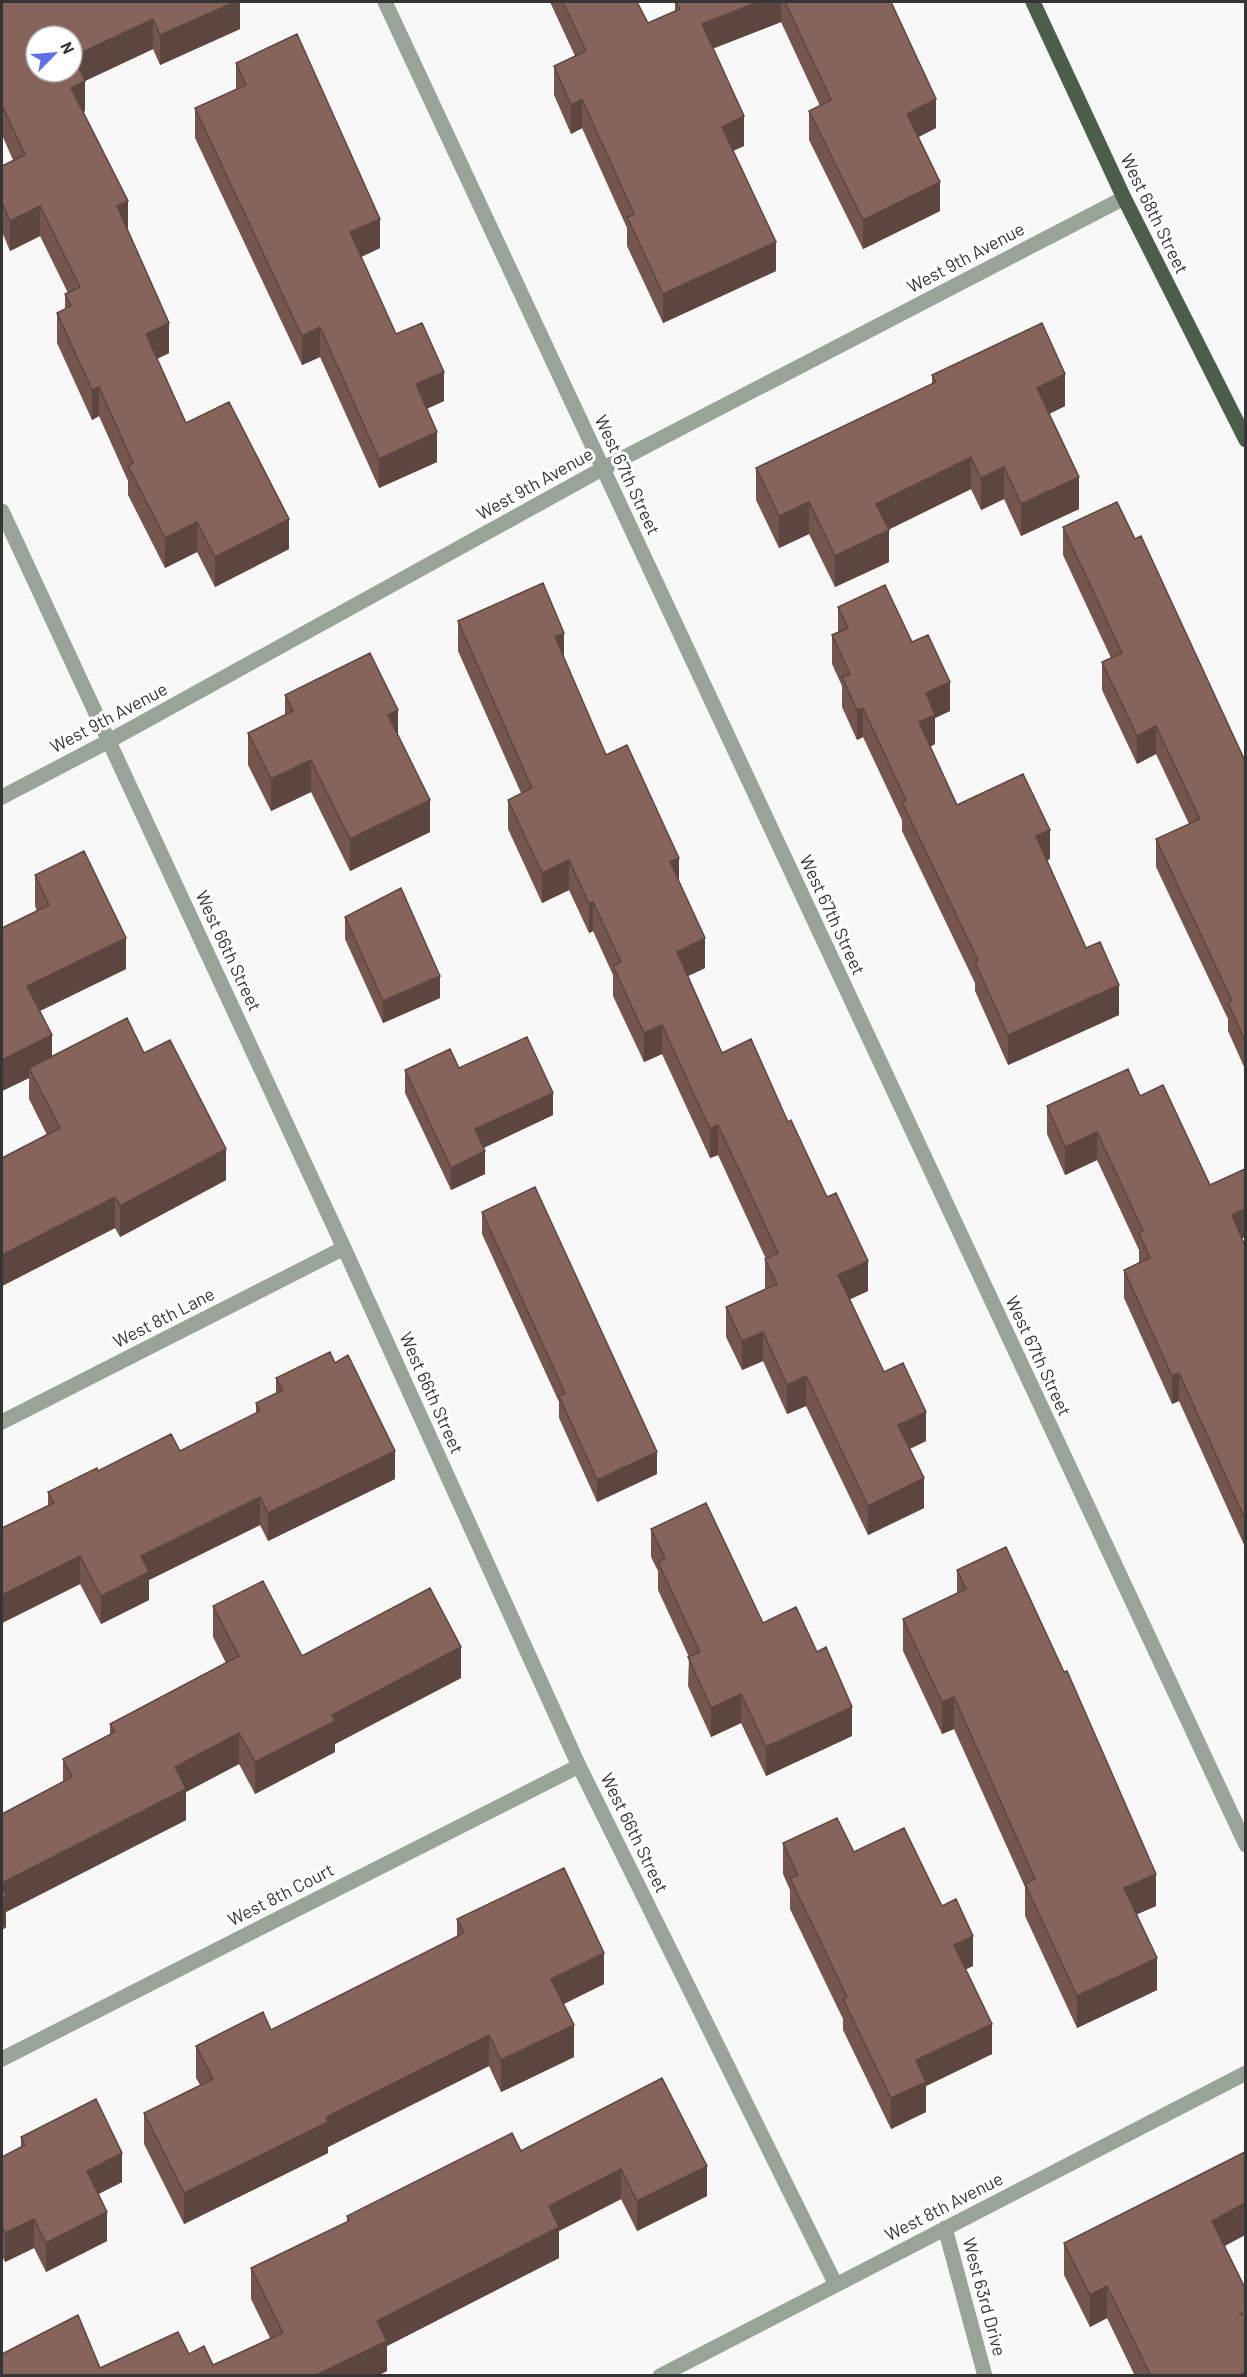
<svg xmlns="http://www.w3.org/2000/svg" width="1247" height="2377" font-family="Barlow,sans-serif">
  <rect width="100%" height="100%" fill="#f8f8f9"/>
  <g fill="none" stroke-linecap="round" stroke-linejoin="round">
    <path stroke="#98a498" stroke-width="15" d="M 385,2 L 1246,1845
      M 2,511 L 344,1248 L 579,1766 L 836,2285
      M 2,797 L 109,741 L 602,469 L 1124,198
      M 2,1422 L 344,1248
      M 2,2059 L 579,1766
      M 945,2228 L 985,2376
      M 660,2376 L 1246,2073"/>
    <path stroke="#4a5e4a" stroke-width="15" d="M 1033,2 L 1124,198 L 1246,440"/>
  </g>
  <path fill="#74564e" d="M 2,2 L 240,2 L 240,29 L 160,65 L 153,49 L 85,81 L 85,111 L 83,112 L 128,231 L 169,353 L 157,359 L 186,423 L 289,549 L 215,587 L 197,552 L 165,568 L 128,495 L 128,481 L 99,416 L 92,420 L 57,343 L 57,313 L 65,309 L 65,294 L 68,293 L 40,236 L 10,251 L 2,232 L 2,166 L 13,160 L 2,135 Z
    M 550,2 L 637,2 L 648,23 L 675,11 L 675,2 L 891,2 L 936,128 L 918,137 L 940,211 L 863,249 L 809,140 L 809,111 L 820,106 L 781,22 L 713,48 L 744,146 L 733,150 L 776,271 L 663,323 L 627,246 L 627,228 L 582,128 L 571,134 L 554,95 L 554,66 L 575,56 Z
    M 236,63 L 380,248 L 361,257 L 396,334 L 444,401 L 427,409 L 437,462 L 379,488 L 320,357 L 302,365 L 195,138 L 195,108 L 236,89 Z
    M 932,375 L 1065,406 L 1049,414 L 1079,509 L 1021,536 L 1004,499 L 981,510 L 971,489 L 889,529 L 889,562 L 835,587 L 809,534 L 779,548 L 756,500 L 756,468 L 932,384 Z
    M 1063,527 L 1135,539 L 1245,761 L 1245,1069 L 1228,1031 L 1228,1019 L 1156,867 L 1156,839 L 1189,824 L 1156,754 L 1137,764 L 1102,690 L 1102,662 L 1111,658 L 1063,555 Z
    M 838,607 L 912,642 L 950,711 L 935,718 L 935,744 L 930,747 L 957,805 L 1050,859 L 1047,860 L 1086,948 L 1119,1015 L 1008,1065 L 975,991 L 975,983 L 902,831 L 902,820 L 863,737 L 857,740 L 842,707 L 842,686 L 832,664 L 832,635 L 838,632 Z
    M 458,621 L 564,659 L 606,755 L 679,883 L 705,968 L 688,976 L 722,1053 L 788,1122 L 868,1291 L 850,1299 L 884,1372 L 926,1441 L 910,1449 L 924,1508 L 868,1535 L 806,1406 L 787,1414 L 763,1361 L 742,1370 L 726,1337 L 726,1307 L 765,1289 L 765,1259 L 766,1259 L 718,1155 L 710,1158 L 662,1054 L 644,1062 L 613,996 L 613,975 L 593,931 L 589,933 L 569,890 L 542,903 L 508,829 L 508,800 L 521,793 L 458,651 Z
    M 285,695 L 398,737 L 430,832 L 350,871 L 311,792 L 271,811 L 248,765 L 248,733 L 285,715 Z
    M 35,875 L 126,969 L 40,1011 L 52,1056 L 144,1053 L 226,1180 L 120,1237 L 115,1228 L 2,1286 L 2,1158 L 47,1135 L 29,1099 L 29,1078 L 2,1091 L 2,928 L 37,911 L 35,906 Z
    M 345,917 L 440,998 L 383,1023 L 345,939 Z
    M 459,1068 L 553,1115 L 483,1148 L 485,1174 L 451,1190 L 405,1093 L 405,1070 Z
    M 1140,1096 L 1210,1185 L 1245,1169 L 1245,1237 L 1242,1238 L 1245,1246 L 1245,1547 L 1179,1401 L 1172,1404 L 1124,1298 L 1124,1270 L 1139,1262 L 1139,1250 L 1097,1160 L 1065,1175 L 1047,1134 L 1047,1106 Z
    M 482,1212 L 657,1474 L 597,1502 L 559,1418 L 559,1402 L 482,1234 Z
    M 276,1378 L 395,1479 L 268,1541 L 260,1525 L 149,1580 L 149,1600 L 101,1624 L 80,1584 L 2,1623 L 2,1528 L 48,1505 L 48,1492 L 98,1471 L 180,1451 L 256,1413 L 256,1403 L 276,1393 Z
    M 651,1529 L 763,1623 L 852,1736 L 766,1776 L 741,1723 L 711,1737 L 688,1686 L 689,1657 L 658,1590 L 658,1571 L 651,1557 Z
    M 957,1570 L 1156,1906 L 1137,1914 L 1157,1990 L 1077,2028 L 1025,1916 L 1025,1887 L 954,1729 L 942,1734 L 903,1651 L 903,1619 L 957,1593 Z
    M 213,1606 L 302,1656 L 461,1678 L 335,1744 L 335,1752 L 255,1794 L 239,1764 L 186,1792 L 186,1820 L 6,1912 L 6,1927 L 2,1930 L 2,1814 L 63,1782 L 63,1759 L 110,1734 L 110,1724 L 226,1663 L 213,1637 Z
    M 783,1843 L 854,1852 L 942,1906 L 973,1966 L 965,1969 L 992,2054 L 926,2086 L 926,2112 L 891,2129 L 843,2030 L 843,2019 L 790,1909 L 790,1890 L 783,1874 Z
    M 457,1919 L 604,1984 L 564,2004 L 574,2057 L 501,2092 L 489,2066 L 328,2147 L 328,2153 L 184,2224 L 144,2144 L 144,2113 L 200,2085 L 196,2078 L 196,2046 L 271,2030 L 457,1937 Z
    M 662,2078 L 707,2196 L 637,2231 L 621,2199 L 559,2231 L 559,2258 L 387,2346 L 387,2371 L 377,2376 L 2,2376 L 100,2368 L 189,2354 L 213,2365 L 270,2338 L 251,2299 L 251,2268 L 347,2222 L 347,2216 L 521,2151 Z
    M 21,2137 L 122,2182 L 98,2194 L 107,2241 L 46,2272 L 34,2248 L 5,2262 L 2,2256 L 2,2157 L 21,2147 Z
    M 1245,2235 L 1225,2246 L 1245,2376 L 1135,2376 L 1107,2318 L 1090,2327 L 1064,2275 L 1064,2243 Z"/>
  <path fill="#5e4640" d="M 235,2 L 240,2 L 240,29 L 160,65 L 160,35 Z
    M 758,2 L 781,2 L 781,22 L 702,53 L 702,24 Z
    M 153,19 L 153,49 L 74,86 L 74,56 Z
    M 85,81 L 85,111 L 71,118 L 71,88 Z
    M 582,99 L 582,128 L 571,134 L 571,105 Z
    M 936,99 L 936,128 L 907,143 L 907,114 Z
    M 744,116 L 744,146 L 722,156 L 722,127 Z
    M 940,182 L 940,211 L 863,249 L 863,220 Z
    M 128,201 L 128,231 L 117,206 Z
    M 40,206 L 40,236 L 10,251 L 10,221 Z
    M 380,219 L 380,248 L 350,262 L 350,232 Z
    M 776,242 L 776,271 L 663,323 L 663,294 Z
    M 169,323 L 169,353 L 146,364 L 146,334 Z
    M 320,327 L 320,357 L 302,365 L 302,336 Z
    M 444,372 L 444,401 L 416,413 L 416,384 Z
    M 1065,374 L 1065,406 L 1037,420 L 1037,388 Z
    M 99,387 L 99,416 L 92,420 L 92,390 Z
    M 437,432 L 437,462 L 379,488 L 379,459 Z
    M 971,457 L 971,489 L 876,536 L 876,504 Z
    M 1004,467 L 1004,499 L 981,510 L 981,478 Z
    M 1079,477 L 1079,509 L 1021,536 L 1021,504 Z
    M 809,502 L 809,534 L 779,548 L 779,516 Z
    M 289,519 L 289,549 L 215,587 L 215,557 Z
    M 197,522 L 197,552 L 165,568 L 165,538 Z
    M 889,530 L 889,562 L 835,587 L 835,556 Z
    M 564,633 L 564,662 L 555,637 Z
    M 950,682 L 950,711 L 935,718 L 935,744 L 919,752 L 919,722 L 926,693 Z
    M 863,708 L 863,737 L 857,740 L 857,710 Z
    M 398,710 L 398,742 L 388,715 Z
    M 1156,726 L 1156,754 L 1137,764 L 1137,736 Z
    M 311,760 L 311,792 L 271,811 L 271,779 Z
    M 430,800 L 430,832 L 350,871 L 350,839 Z
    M 1050,830 L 1050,859 L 1036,865 L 1036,836 Z
    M 679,858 L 679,888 L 670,862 Z
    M 569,860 L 569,890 L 542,903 L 542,873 Z
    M 593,902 L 593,931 L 589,933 L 589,904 Z
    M 126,938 L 126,969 L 27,1017 L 27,986 Z
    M 705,938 L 705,968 L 677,981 L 677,952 Z
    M 440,976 L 440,998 L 383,1023 L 383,1001 Z
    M 1119,985 L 1119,1015 L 1008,1065 L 1008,1035 Z
    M 662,1025 L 662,1054 L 644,1062 L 644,1033 Z
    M 52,1035 L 52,1066 L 29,1068 L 29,1078 L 2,1091 L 2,1060 Z
    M 553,1093 L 553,1115 L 475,1152 L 475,1129 Z
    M 718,1125 L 718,1155 L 710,1158 L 710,1129 Z
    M 1097,1132 L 1097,1160 L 1065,1175 L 1065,1147 Z
    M 226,1149 L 226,1180 L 120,1237 L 120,1206 Z
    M 485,1151 L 485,1174 L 451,1190 L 451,1168 Z
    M 115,1197 L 115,1228 L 2,1286 L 2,1255 Z
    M 1245,1209 L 1245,1237 L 1232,1243 L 1232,1215 Z
    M 868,1261 L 868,1291 L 838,1305 L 838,1275 Z
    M 763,1332 L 763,1361 L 742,1370 L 742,1341 Z
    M 1179,1373 L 1179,1401 L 1172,1404 L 1172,1376 Z
    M 806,1376 L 806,1406 L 787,1414 L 787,1385 Z
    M 926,1412 L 926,1441 L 898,1454 L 898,1425 Z
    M 395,1451 L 395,1479 L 268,1541 L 268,1513 Z
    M 657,1452 L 657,1474 L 597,1502 L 597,1480 Z
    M 924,1478 L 924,1508 L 868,1535 L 868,1506 Z
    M 260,1497 L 260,1525 L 149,1580 L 149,1600 L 101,1624 L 101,1596 L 141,1556 Z
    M 80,1556 L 80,1584 L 2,1623 L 2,1595 Z
    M 461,1647 L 461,1678 L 335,1744 L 335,1752 L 255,1794 L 255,1762 L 332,1715 Z
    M 741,1694 L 741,1723 L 711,1737 L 711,1708 Z
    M 954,1697 L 954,1729 L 942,1734 L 942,1702 Z
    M 852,1707 L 852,1736 L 766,1776 L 766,1747 Z
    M 239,1733 L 239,1764 L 186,1792 L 186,1820 L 6,1912 L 6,1927 L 2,1930 L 2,1883 L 175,1767 Z
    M 1156,1874 L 1156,1906 L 1124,1920 L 1124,1888 Z
    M 973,1936 L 973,1966 L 954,1975 L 954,1945 Z
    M 604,1953 L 604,1984 L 551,2010 L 551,1979 Z
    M 1157,1958 L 1157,1990 L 1077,2028 L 1077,1996 Z
    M 992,2024 L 992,2054 L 926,2086 L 926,2112 L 891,2129 L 891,2098 L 916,2060 Z
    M 574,2025 L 574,2057 L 501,2092 L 501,2060 Z
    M 489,2035 L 489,2066 L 328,2147 L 328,2153 L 184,2224 L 184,2193 L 326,2117 Z
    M 122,2153 L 122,2182 L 87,2200 L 87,2171 Z
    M 707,2166 L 707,2196 L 637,2231 L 637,2201 Z
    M 621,2169 L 621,2199 L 559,2231 L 559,2258 L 387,2346 L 387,2371 L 377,2376 L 314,2376 L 377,2321 L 549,2206 Z
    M 1245,2203 L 1245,2235 L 1212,2252 L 1212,2221 Z
    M 107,2212 L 107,2241 L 46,2272 L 46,2243 Z
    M 34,2219 L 34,2248 L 5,2262 L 5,2233 Z
    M 1107,2286 L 1107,2318 L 1090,2327 L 1090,2295 Z"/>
  <path fill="#87645b" stroke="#5e4640" stroke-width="1.5" fill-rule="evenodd" d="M 2,2 L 235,2 L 160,35 L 153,19 L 74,56 L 85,81 L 71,88 L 128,201 L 117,206 L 169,323 L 146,334 L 186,423 L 229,402 L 289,519 L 215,557 L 197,522 L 165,538 L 128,466 L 133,463 L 99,387 L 92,390 L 57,313 L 71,306 L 65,294 L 80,287 L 40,206 L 10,221 L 2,203 L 2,166 L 25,155 L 2,105 ZM 36,36 L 72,36 L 72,72 L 36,72 Z
    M 563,2 L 637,2 L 648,23 L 680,9 L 676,2 L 758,2 L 702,24 L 744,116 L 722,127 L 776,242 L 663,294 L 627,217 L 634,214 L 582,99 L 571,105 L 554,66 L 586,51 Z
    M 785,2 L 891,2 L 936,99 L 907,114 L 940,182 L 863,220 L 809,111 L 831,100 Z
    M 297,34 L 380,219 L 350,232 L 396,334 L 422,323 L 444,372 L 416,384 L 437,432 L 379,459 L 320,327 L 302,336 L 195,108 L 246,85 L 236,63 Z
    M 1042,323 L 1065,374 L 1037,388 L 1079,477 L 1021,504 L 1004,467 L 981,478 L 971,457 L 876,504 L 889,530 L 835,556 L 809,502 L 779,516 L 756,468 L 936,382 L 932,375 Z
    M 1117,502 L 1135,539 L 1141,536 L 1245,761 L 1245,1041 L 1228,1003 L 1232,1001 L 1156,839 L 1200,819 L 1156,726 L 1137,736 L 1102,662 L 1122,653 L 1063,527 Z
    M 543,583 L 564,633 L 555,637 L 606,755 L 627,745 L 679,858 L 670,862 L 705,938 L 677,952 L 722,1053 L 751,1039 L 788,1122 L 791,1120 L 827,1197 L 836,1193 L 868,1261 L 838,1275 L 884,1372 L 903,1363 L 926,1412 L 898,1425 L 924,1478 L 868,1506 L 806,1376 L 787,1385 L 763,1332 L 742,1341 L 726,1307 L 777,1284 L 765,1259 L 778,1253 L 718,1125 L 710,1129 L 662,1025 L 644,1033 L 613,966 L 621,962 L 593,902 L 589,904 L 569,860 L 542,873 L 508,800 L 532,788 L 458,621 Z
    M 885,585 L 912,642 L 928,635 L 950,682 L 926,693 L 935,715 L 919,722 L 957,805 L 1023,774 L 1050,830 L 1036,836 L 1086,948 L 1100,942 L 1119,985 L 1008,1035 L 975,962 L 978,960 L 902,802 L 906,800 L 863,708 L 857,710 L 842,677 L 850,674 L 832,635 L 848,628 L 838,607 Z
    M 370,653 L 398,710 L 388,715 L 430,800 L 350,839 L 311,760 L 271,779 L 248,733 L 293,711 L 285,695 Z
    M 84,851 L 126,938 L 27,986 L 52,1035 L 2,1060 L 2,928 L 49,905 L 35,875 Z
    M 401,888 L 440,976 L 383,1001 L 345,917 Z
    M 127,1018 L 144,1053 L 170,1040 L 226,1149 L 120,1206 L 115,1197 L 2,1255 L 2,1158 L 60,1128 L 29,1068 Z
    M 527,1037 L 553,1093 L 475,1129 L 485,1151 L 451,1168 L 405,1070 L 450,1049 L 459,1068 Z
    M 1128,1069 L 1140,1096 L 1163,1085 L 1210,1185 L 1245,1169 L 1245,1209 L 1232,1215 L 1245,1246 L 1245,1519 L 1179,1373 L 1172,1376 L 1124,1270 L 1150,1258 L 1139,1233 L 1143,1231 L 1097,1132 L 1065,1147 L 1047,1106 Z
    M 535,1187 L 657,1452 L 597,1480 L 559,1396 L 565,1393 L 482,1212 Z
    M 330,1352 L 335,1363 L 348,1355 L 395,1451 L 268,1513 L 260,1497 L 141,1556 L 149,1572 L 101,1596 L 80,1556 L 2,1595 L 2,1528 L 54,1503 L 48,1492 L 97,1468 L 98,1471 L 171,1434 L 180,1451 L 260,1411 L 256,1403 L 283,1390 L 276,1378 Z
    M 706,1503 L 763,1623 L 796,1607 L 817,1652 L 826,1647 L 852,1707 L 766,1747 L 741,1694 L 711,1708 L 688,1657 L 700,1652 L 658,1562 L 665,1558 L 651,1529 Z
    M 1006,1547 L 1064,1672 L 1067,1671 L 1156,1874 L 1124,1888 L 1157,1958 L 1077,1996 L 1025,1884 L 1035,1879 L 954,1697 L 942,1702 L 903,1619 L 966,1589 L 957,1570 Z
    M 263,1581 L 302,1656 L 430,1588 L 461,1647 L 332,1715 L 335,1721 L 255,1762 L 239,1733 L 175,1767 L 186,1789 L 2,1883 L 2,1814 L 72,1777 L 63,1759 L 115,1732 L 110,1724 L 239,1656 L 213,1606 Z
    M 837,1818 L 854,1852 L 904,1828 L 942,1906 L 956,1899 L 973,1936 L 954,1945 L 992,2024 L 916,2060 L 926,2082 L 891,2098 L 843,1999 L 847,1997 L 790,1878 L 798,1875 L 783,1843 Z
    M 564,1868 L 604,1953 L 551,1979 L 574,2025 L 501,2060 L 489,2035 L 326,2117 L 328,2122 L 184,2193 L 144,2113 L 213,2079 L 196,2046 L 263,2012 L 271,2030 L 464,1933 L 457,1919 Z
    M 2,1889 L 6,1896 L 2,1899 Z
    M 662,2078 L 707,2166 L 637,2201 L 621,2169 L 549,2206 L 559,2227 L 377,2321 L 387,2341 L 314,2376 L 2,2376 L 2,2354 L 78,2315 L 100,2368 L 178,2332 L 189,2354 L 204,2346 L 213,2365 L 283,2333 L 251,2268 L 349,2221 L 347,2216 L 512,2133 L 521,2151 Z
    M 96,2099 L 122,2153 L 87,2171 L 107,2212 L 46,2243 L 34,2219 L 5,2233 L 2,2227 L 2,2157 L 25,2145 L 21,2137 Z
    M 1245,2152 L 1245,2203 L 1212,2221 L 1245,2288 L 1245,2311 L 1239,2315 L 1245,2314 L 1245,2372 L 1239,2376 L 1151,2376 L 1107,2286 L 1090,2295 L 1064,2243 Z"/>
  <g text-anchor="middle" stroke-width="6" stroke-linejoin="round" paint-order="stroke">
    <g font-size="18" fill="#353535" stroke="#fff">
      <text transform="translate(1154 214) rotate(64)" y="6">West 68th Street</text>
      <text transform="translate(966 258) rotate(-28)" y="6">West 9th Avenue</text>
      <text transform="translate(627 475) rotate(65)" y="6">West 67th Street</text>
      <text transform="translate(535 484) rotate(-29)" y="6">West 9th Avenue</text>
      <text transform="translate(109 718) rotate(-28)" y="6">West 9th Avenue</text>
      <text transform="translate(832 915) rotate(65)" y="6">West 67th Street</text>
      <text transform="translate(228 951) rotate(65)" y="6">West 66th Street</text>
      <text transform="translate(164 1318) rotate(-27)" y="6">West 8th Lane</text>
      <text transform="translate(1038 1356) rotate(65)" y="6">West 67th Street</text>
      <text transform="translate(431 1393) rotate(66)" y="6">West 66th Street</text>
      <text transform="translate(634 1833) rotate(64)" y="6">West 66th Street</text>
      <text transform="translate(281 1895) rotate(-27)" y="6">West 8th Court</text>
      <text transform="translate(944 2207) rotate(-27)" y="6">West 8th Avenue</text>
      <text transform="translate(984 2297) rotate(75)" y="6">West 63rd Drive</text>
    </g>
  </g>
  <rect width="1247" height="2377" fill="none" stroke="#353535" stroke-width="6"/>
  <g transform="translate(54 54) rotate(65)"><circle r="28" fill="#ffffff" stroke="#aeaeae" stroke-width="1.5"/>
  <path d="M0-4.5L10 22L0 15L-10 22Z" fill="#606fe7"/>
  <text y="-9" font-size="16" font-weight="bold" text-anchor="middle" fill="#353535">N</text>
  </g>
</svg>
